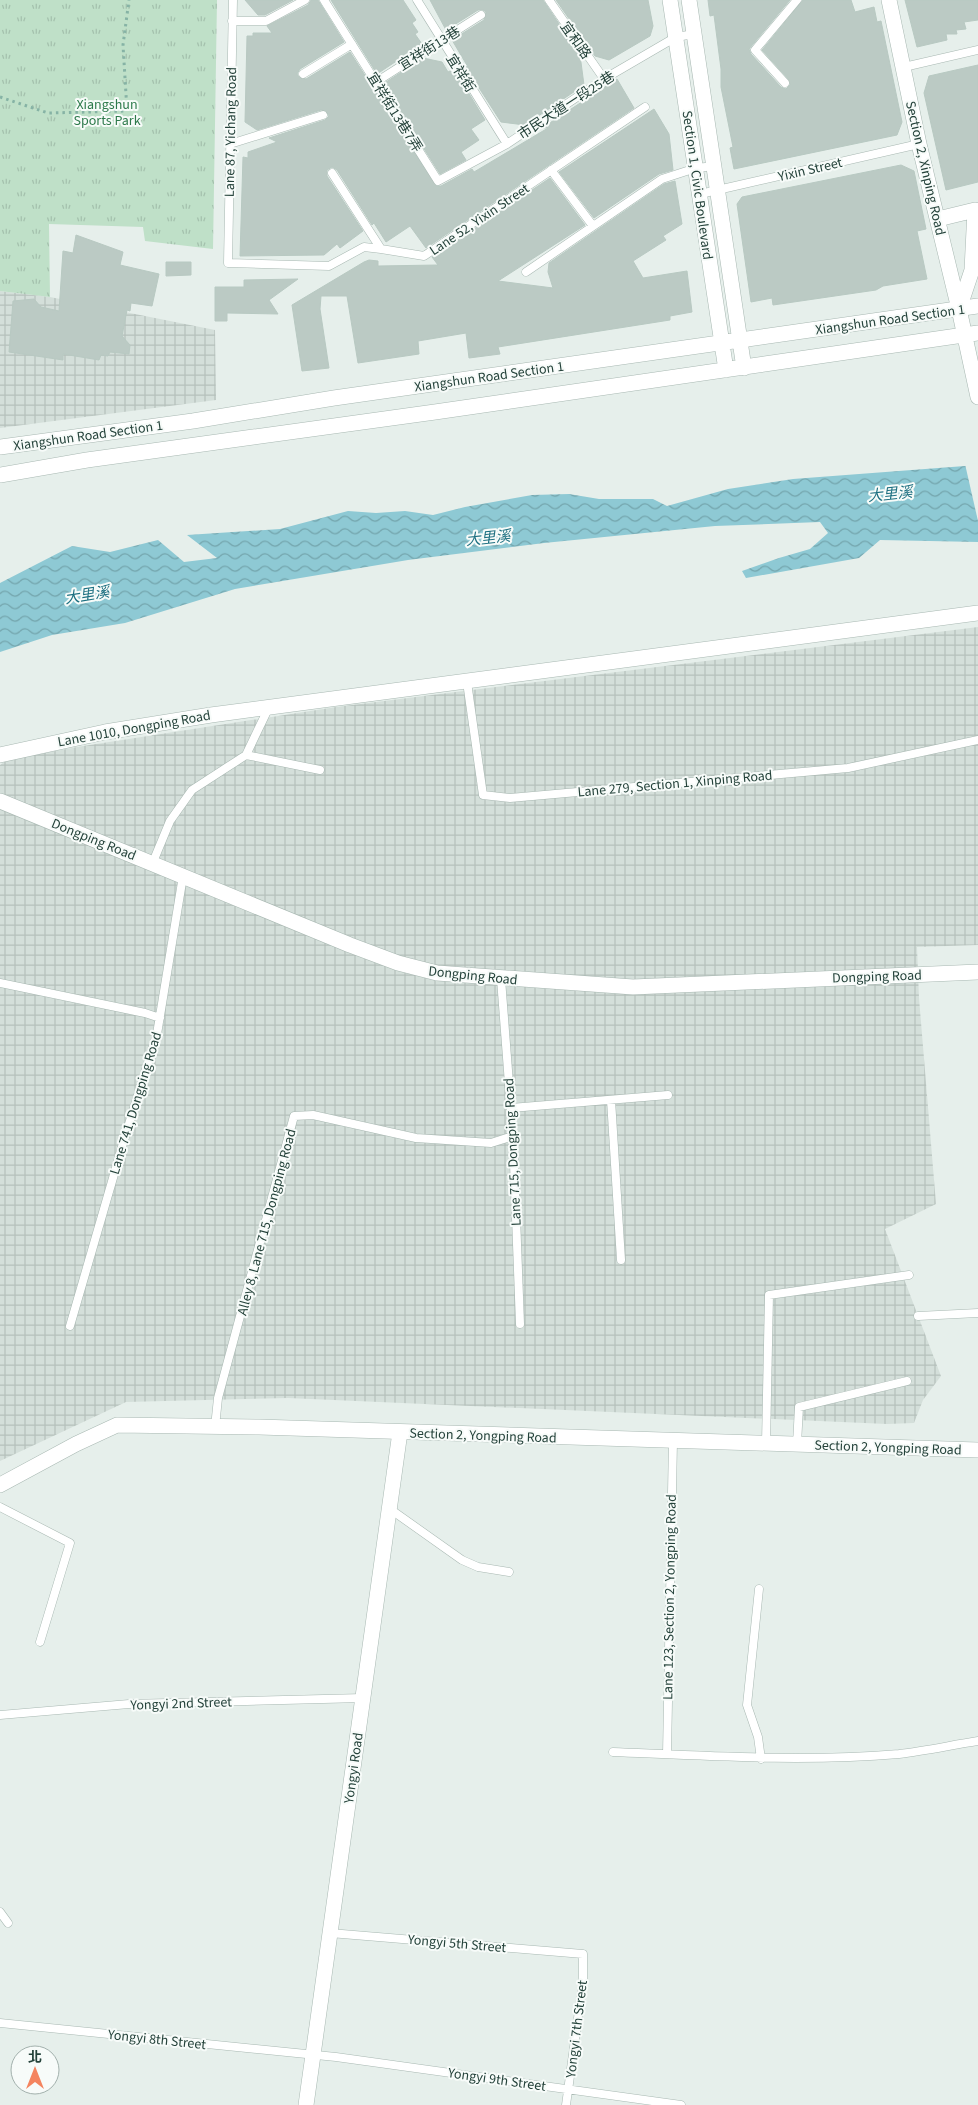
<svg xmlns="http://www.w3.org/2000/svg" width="978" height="2105" font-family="'Source Sans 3','Noto Sans TC',sans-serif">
  <defs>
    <pattern id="industrial-grid" width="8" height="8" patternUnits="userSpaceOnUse" patternTransform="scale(1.25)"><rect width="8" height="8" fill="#d4dfda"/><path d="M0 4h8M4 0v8" fill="none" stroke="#b6c1bc"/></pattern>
    <pattern id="park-tufts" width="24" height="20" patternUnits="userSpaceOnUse" patternTransform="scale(1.25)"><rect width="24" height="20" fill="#bfe0c8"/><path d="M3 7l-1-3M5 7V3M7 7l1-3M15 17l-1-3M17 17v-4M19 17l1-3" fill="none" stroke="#a4c1ad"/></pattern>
    <pattern id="water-waves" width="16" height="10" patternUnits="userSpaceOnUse" patternTransform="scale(1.25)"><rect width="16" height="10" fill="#8ec9d4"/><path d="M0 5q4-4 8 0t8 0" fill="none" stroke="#74a5ad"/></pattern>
  </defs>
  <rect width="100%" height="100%" fill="#e6efeb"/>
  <path fill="url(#industrial-grid)" d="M 0,291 L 50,297 L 215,330 L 216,400 L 0,428 Z
    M 978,627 L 978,945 L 917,947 L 919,998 L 936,1204 L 885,1229 L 941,1376 L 923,1400 L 914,1423 L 887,1424 L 288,1398 L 126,1402 L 0,1461 L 0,765 L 7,760 L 77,747 L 336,707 Z"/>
  <path fill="url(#park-tufts)" d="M 0,0 L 217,0 L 213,249 L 145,241 L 143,227 L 49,224 L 50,297 L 0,291 Z"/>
  <path fill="url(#water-waves)" d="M 978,465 L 978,542 L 880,540 L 859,558 L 746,578 L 742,571 L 779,558 L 810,549 L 828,533 L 820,522 L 715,526 L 544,543 L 408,560 L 235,589 L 125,623 L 52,635 L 0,652 L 0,583 L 72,546 L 110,552 L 158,540 L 184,562 L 217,558 L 187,535 L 280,529 L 348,511 L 376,513 L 405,511 L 433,515 L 465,507 L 532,495 L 569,494 L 599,499 L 653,499 L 667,506 L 728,489 L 793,479 Z"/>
  <path fill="#e6efeb" d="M 978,463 L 978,521 L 965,464 Z"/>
  <path fill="#bbcac4" stroke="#b8c9c2" d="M 245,0 L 293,0 L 265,15 L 258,15 Z
    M 311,0 L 318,0 L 344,42 L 300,69 L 297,74 L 299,77 L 306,79 L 350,52 L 436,186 L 441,186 L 472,169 L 474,172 L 548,128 L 542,128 L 617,79 L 634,108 L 426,248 L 410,226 L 386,242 L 374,223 L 372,225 L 337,170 L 332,167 L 327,170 L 327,176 L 363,231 L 340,248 L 337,244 L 324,255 L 240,256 L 243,157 L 248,158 L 248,152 L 277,142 L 269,138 L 325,120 L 329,116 L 326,111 L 321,110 L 257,130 L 245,122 L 247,36 L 253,36 L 253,33 L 272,33 L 267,26 L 308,5 Z
    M 331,0 L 403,0 L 416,20 L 412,23 L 418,32 L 415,34 L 422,44 L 377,74 Z
    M 430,0 L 543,0 L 580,55 L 584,85 L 525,125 L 501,122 L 465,66 L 468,67 L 452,40 L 484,20 L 486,12 L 483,10 L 478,10 L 446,30 Z
    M 556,0 L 648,0 L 653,26 L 650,36 L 609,60 L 595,56 Z
    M 708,0 L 790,0 L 749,49 L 751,54 L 781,87 L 786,89 L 790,85 L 789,80 L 762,50 L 803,0 L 851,0 L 855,12 L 874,7 L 877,22 L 881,21 L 902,122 L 897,135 L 734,169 L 730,148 L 733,147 L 721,87 L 721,69 L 714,15 L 710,16 Z
    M 905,0 L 978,0 L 978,20 L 964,22 L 966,29 L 956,30 L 957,34 L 946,34 L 947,40 L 917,47 Z
    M 423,58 L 442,62 L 448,72 L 454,69 L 485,120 L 471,129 L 479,140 L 461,152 L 466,160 L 440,174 L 383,84 Z
    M 978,65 L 978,182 L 946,190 L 924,93 L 929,76 Z
    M 654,109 L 669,134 L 673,170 L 659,174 L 594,218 L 559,172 Z
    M 901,165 L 914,171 L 926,229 L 917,231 L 927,279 L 883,286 L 876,290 L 773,305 L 772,298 L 751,302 L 737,204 L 742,197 Z
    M 550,178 L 585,225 L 498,281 L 553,288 L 548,272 L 549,263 L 664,184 L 675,181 L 682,224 L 663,236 L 666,240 L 633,261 L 643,278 L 687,271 L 692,312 L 670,316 L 670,320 L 498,347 L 500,354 L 469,358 L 466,333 L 418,341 L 419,354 L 358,363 L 347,296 L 321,296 L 320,309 L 329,368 L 302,371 L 292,305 L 364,262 L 369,260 L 378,261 L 378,266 L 438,265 L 432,257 Z
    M 76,235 L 123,252 L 120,265 L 159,274 L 152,306 L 131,303 L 130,311 L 127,310 L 122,336 L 130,345 L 129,354 L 110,352 L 108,356 L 101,355 L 99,360 L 63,354 L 63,360 L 9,352 L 13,301 L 34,299 L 41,307 L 59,311 L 63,251 L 73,253 Z
    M 166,262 L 191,262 L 191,275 L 166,276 Z
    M 298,279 L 269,300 L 278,314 L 227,313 L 227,321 L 215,321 L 215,287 L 244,287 L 244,280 Z"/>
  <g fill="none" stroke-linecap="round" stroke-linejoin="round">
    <g stroke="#a8b8b2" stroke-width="9">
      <path id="service" d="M 233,0 L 228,263 L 329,266 L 364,247 L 381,249
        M 324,0 L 438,181 L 507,144 L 604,79 L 676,37 L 694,34
        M 417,0 L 507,144
        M 549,0 L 604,79
        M 232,21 L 266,21 L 305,0
        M 904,67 L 978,50
        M 303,74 L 352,44
        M 376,82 L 481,15
        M 785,83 L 755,50 L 797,0
        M 230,144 L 323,115
        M 551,170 L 593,226
        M 332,173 L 381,249 L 424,256 L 645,107
        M 700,194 L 919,144
        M 526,272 L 662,179 L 696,168 L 715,166
        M 467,682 L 483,795 L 510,798 L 848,768 L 978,740
        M 246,755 L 320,770
        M 153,862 L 170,821 L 192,790 L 246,755 L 269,707
        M 501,979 L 513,1136 L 520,1324
        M 0,983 L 145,1013 L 160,1018
        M 611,1100 L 621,1260
        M 511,1108 L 668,1095
        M 918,1316 L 978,1313
        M 70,1326 L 124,1140 L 157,1034 L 183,876
        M 215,1427 L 218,1398 L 294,1116 L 313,1115 L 416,1138 L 491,1143 L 513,1136
        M 766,1443 L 769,1295 L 909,1275
        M 797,1444 L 799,1407 L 907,1381
        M 0,1507 L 70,1543 L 40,1642
        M 390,1509 L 462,1560 L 478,1567 L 509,1572
        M 759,1589 L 747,1705 L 758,1737 L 761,1759
        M 0,1715 L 129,1704 L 363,1698
        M 613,1752 C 709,1756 804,1762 899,1754 C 925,1751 952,1745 978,1741
        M 667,1754 L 673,1441
        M 0,1912 L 8,1923
        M 330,1933 L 583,1954 L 583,1982 L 566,2105
        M 0,2023 L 336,2057 L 681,2105"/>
    </g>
    <g stroke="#a8b8b2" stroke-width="16">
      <path id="minor" d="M 938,219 L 975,210 L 972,270 L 959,309
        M 0,755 L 105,732 L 211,715 L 978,613
        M 0,1485 L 76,1444 L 117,1425 L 259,1427 L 978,1450
        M 306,2105 L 400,1432"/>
    </g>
    <g stroke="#a8b8b2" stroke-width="16">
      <path id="tertiary" d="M 670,0 L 726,370
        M 689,0 L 744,368
        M 889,0 L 919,144 L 959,309 L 978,397
        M 0,447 L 193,421 L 334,398 L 978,306
        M 0,475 L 87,460 L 435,412 L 978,333
        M 0,801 L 350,945 L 398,963 L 437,973 L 633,987 L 978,972"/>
    </g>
    <path stroke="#86b3a5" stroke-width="3" stroke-dasharray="2.5 4" stroke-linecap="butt" d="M 0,97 L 48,113 L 127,111 L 123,45 L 129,0"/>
    <use href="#service" stroke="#fff" stroke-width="8"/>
    <use href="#minor" stroke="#fff" stroke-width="15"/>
    <use href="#tertiary" stroke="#fff" stroke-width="15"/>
  </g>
  <g text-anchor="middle" stroke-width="4" stroke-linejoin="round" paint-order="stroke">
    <g font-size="14" fill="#24423a" stroke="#f7fbf9">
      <text transform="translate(576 40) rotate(55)" y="5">宜和路</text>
      <text transform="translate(429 48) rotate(-32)" y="5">宜祥街13巷</text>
      <text transform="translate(461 73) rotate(58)" y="5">宜祥街</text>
      <text transform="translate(566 105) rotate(-33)" y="5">市民大道一段25巷</text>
      <text transform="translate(395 112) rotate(58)" y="5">宜祥街13巷7弄</text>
      <text transform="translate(230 132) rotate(-89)" y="5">Lane 87, Yichang Road</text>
      <text transform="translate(926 168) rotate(77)" y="5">Section 2, Xinping Road</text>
      <text transform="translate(810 169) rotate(-13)" y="5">Yixin Street</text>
      <text transform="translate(698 185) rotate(82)" y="5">Section 1, Civic Boulevard</text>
      <text transform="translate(479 219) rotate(-34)" y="5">Lane 52, Yixin Street</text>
      <text transform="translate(890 319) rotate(-8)" y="5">Xiangshun Road Section 1</text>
      <text transform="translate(489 376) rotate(-8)" y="5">Xiangshun Road Section 1</text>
      <text transform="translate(88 435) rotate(-8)" y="5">Xiangshun Road Section 1</text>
      <text transform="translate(134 728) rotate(-10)" y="5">Lane 1010, Dongping Road</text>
      <text transform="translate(675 783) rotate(-5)" y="5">Lane 279, Section 1, Xinping Road</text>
      <text transform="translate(94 839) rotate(22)" y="5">Dongping Road</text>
      <text transform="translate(473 975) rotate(6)" y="5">Dongping Road</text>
      <text transform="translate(877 976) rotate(-2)" y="5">Dongping Road</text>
      <text transform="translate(135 1103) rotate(-73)" y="5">Lane 741, Dongping Road</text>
      <text transform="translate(512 1152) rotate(-93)" y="5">Lane 715, Dongping Road</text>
      <text transform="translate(266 1222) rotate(-75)" y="5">Alley 8, Lane 715, Dongping Road</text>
      <text transform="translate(483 1435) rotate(2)" y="5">Section 2, Yongping Road</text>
      <text transform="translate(888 1447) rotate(2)" y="5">Section 2, Yongping Road</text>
      <text transform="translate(669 1597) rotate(-89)" y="5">Lane 123, Section 2, Yongping Road</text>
      <text transform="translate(181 1703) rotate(-2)" y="5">Yongyi 2nd Street</text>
      <text transform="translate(353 1768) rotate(-82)" y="5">Yongyi Road</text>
      <text transform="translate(457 1943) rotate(5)" y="5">Yongyi 5th Street</text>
      <text transform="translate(576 2029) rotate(-83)" y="5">Yongyi 7th Street</text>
      <text transform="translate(157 2039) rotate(6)" y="5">Yongyi 8th Street</text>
      <text transform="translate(497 2079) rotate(8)" y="5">Yongyi 9th Street</text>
    </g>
    <g font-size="14" fill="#2d7a4b" stroke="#f7fbf9">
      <text x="107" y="109">Xiangshun<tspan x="107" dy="16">Sports Park</tspan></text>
    </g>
    <g font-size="15" font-style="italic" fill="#1c6f80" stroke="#f7fbf9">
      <text transform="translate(890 494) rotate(-6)" y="5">大里溪</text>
      <text transform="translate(488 538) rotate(-6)" y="5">大里溪</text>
      <text transform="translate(87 595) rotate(-9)" y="5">大里溪</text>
    </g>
  </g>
  <g transform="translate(35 2070)"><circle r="24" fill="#f7fbf9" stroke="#a3b1ad"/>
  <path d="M0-4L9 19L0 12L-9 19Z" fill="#f4845f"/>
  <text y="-8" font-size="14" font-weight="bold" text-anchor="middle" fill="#24423a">北</text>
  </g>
</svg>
